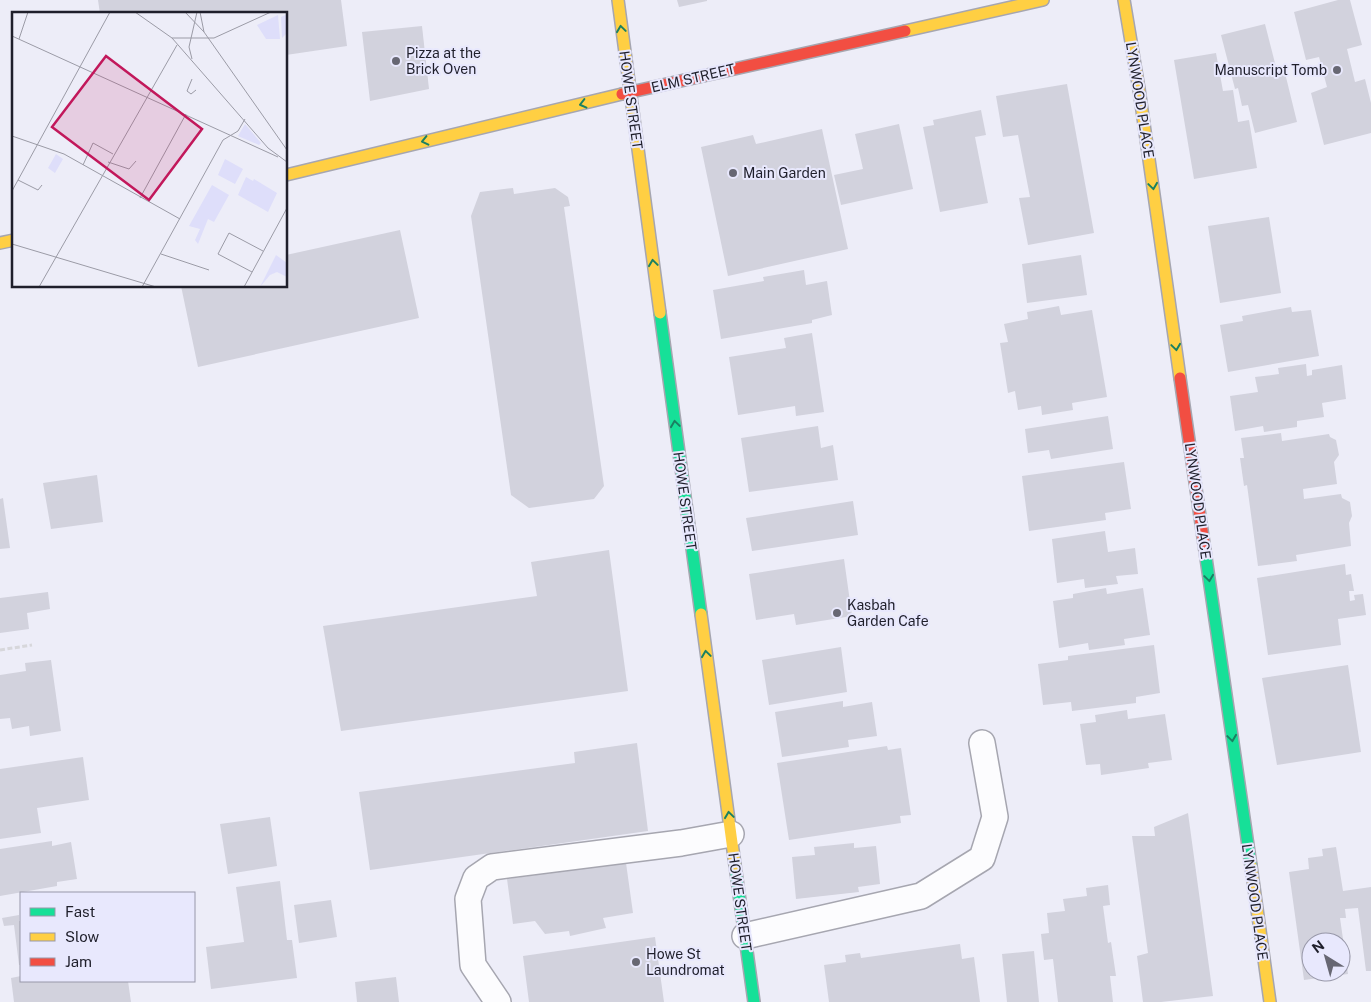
<svg xmlns="http://www.w3.org/2000/svg" width="1371" height="1002" font-family="'Public Sans',sans-serif">
  <rect width="100%" height="100%" fill="#ededf8"/>
  <path fill="#d2d2dd" fill-rule="evenodd" d="M 98,0 L 341,0 L 347,46 L 286,55 L 286,14 L 100,14 Z
    M 677,0 L 707,0 L 707,1 L 679,7 Z
    M 1338,0 L 1350,0 L 1362,45 L 1347,49 L 1355,82 L 1365,79 L 1371,103 L 1371,133 L 1324,145 L 1311,93 L 1327,87 L 1319,57 L 1306,60 L 1294,12 Z
    M 1265,24 L 1278,75 L 1285,73 L 1297,122 L 1255,133 L 1248,105 L 1242,106 L 1238,88 L 1235,89 L 1221,35 Z
    M 422,26 L 429,89 L 370,101 L 362,32 Z
    M 1216,53 L 1223,91 L 1233,90 L 1238,122 L 1249,120 L 1257,168 L 1194,179 L 1174,60 Z
    M 1067,84 L 1094,233 L 1028,245 L 1019,198 L 1030,197 L 1018,135 L 1003,137 L 996,96 Z
    M 981,110 L 986,135 L 975,137 L 988,203 L 940,212 L 923,127 L 934,125 L 933,120 Z
    M 899,124 L 913,189 L 841,205 L 834,175 L 863,169 L 855,134 Z
    M 822,129 L 848,249 L 728,276 L 701,147 L 753,135 L 756,144 Z
    M 513,188 L 514,194 L 555,188 L 568,197 L 570,206 L 564,207 L 604,486 L 594,499 L 529,508 L 511,495 L 471,216 L 480,192 Z
    M 1269,217 L 1281,293 L 1220,303 L 1208,226 Z
    M 400,230 L 419,318 L 198,367 L 181,286 L 286,286 L 286,255 Z
    M 1081,255 L 1087,295 L 1027,303 L 1022,264 Z
    M 804,270 L 806,285 L 827,281 L 832,315 L 812,320 L 812,323 L 721,339 L 713,290 L 764,281 L 763,277 Z
    M 1059,306 L 1061,315 L 1092,310 L 1107,397 L 1072,403 L 1073,410 L 1042,415 L 1041,406 L 1018,410 L 1015,391 L 1008,393 L 1000,343 L 1008,342 L 1004,324 L 1028,319 L 1027,312 Z
    M 1291,307 L 1292,312 L 1311,310 L 1319,356 L 1228,372 L 1220,325 L 1243,321 L 1242,316 Z
    M 812,333 L 824,412 L 796,416 L 795,406 L 738,415 L 729,357 L 786,348 L 784,338 Z
    M 1306,364 L 1307,376 L 1312,375 L 1312,370 L 1342,365 L 1346,399 L 1322,403 L 1324,417 L 1297,421 L 1297,427 L 1264,432 L 1263,426 L 1235,431 L 1230,396 L 1258,392 L 1255,377 L 1279,374 L 1278,368 Z
    M 1108,416 L 1113,449 L 1051,459 L 1049,450 L 1028,453 L 1025,429 Z
    M 818,426 L 821,448 L 833,445 L 838,480 L 749,492 L 741,438 Z
    M 1281,433 L 1282,441 L 1329,434 L 1330,437 L 1336,440 L 1339,455 L 1334,462 L 1337,484 L 1303,489 L 1304,499 L 1341,494 L 1342,498 L 1350,502 L 1352,516 L 1349,523 L 1351,546 L 1296,555 L 1297,561 L 1258,566 L 1247,485 L 1244,486 L 1240,458 L 1244,458 L 1241,438 Z
    M 1124,462 L 1131,509 L 1105,513 L 1106,520 L 1029,531 L 1022,476 Z
    M 97,475 L 103,522 L 51,529 L 43,483 Z
    M 3,498 L 10,548 L 0,549 L 0,499 Z
    M 853,501 L 858,535 L 752,551 L 746,518 Z
    M 1105,531 L 1108,552 L 1135,548 L 1138,574 L 1116,576 L 1118,584 L 1085,588 L 1084,579 L 1057,583 L 1052,539 Z
    M 609,550 L 628,691 L 341,731 L 323,626 L 537,596 L 531,562 Z
    M 844,559 L 852,616 L 796,625 L 794,614 L 756,620 L 749,574 Z
    M 1345,564 L 1346,575 L 1351,574 L 1354,591 L 1349,591 L 1350,601 L 1355,600 L 1354,595 L 1363,594 L 1366,615 L 1338,619 L 1341,645 L 1268,655 L 1257,578 Z
    M 1106,588 L 1107,594 L 1143,588 L 1150,635 L 1124,639 L 1125,645 L 1089,650 L 1088,643 L 1059,648 L 1053,601 L 1073,598 L 1073,594 Z
    M 48,592 L 50,609 L 27,613 L 29,629 L 0,633 L 0,598 Z
    M 1154,645 L 1160,693 L 1136,697 L 1136,703 L 1072,711 L 1071,702 L 1043,705 L 1038,664 L 1068,660 L 1068,656 Z
    M 841,647 L 847,692 L 769,705 L 762,660 Z
    M 51,660 L 61,731 L 30,736 L 29,726 L 12,729 L 10,718 L 0,719 L 0,675 L 26,671 L 25,663 Z
    M 1348,665 L 1361,752 L 1277,765 L 1262,678 Z
    M 843,701 L 843,707 L 872,702 L 877,736 L 848,740 L 849,747 L 782,757 L 775,712 Z
    M 1127,710 L 1128,719 L 1165,714 L 1172,760 L 1148,763 L 1149,768 L 1101,775 L 1100,764 L 1086,765 L 1080,724 L 1096,722 L 1095,715 Z
    M 637,743 L 648,831 L 370,870 L 359,792 L 575,763 L 574,752 Z
    M 887,746 L 888,750 L 901,748 L 911,815 L 900,816 L 901,823 L 789,840 L 777,763 Z
    M 83,757 L 89,800 L 37,808 L 41,833 L 0,839 L 0,769 Z
    M 1188,813 L 1213,996 L 1161,1002 L 1143,1002 L 1137,956 L 1148,953 L 1132,836 L 1155,836 L 1154,827 Z
    M 270,817 L 277,866 L 228,874 L 220,824 Z
    M 52,841 L 52,846 L 71,842 L 77,879 L 57,882 L 57,886 L 0,896 L 0,849 Z
    M 854,843 L 854,848 L 876,846 L 880,884 L 858,887 L 859,892 L 796,899 L 792,857 L 815,855 L 814,847 Z
    M 1336,847 L 1343,891 L 1371,887 L 1371,971 L 1366,971 L 1358,908 L 1345,909 L 1346,918 L 1340,918 L 1348,974 L 1304,980 L 1289,872 L 1309,869 L 1308,858 L 1323,856 L 1322,849 ZM 1311,942 L 1341,942 L 1341,972 L 1311,972 Z
    M 626,863 L 633,913 L 603,918 L 606,928 L 570,936 L 569,931 L 545,934 L 535,921 L 513,924 L 507,879 Z
    M 280,881 L 287,940 L 292,940 L 297,978 L 211,989 L 206,947 L 244,942 L 236,887 Z
    M 1108,885 L 1110,905 L 1103,906 L 1108,943 L 1111,942 L 1116,976 L 1110,976 L 1113,1002 L 1058,1002 L 1053,959 L 1044,960 L 1041,934 L 1049,933 L 1047,913 L 1065,911 L 1063,899 L 1087,896 L 1086,888 Z
    M 331,900 L 337,937 L 299,943 L 294,905 Z
    M 19,915 L 19,921 L 21,921 L 21,965 L 19,965 L 14,925 L 4,926 L 2,918 Z
    M 655,937 L 664,1002 L 529,1002 L 523,956 Z
    M 960,944 L 962,959 L 974,957 L 980,1002 L 829,1002 L 824,965 L 846,962 L 845,955 L 860,953 L 861,958 Z
    M 1034,951 L 1039,1002 L 1007,1002 L 1002,954 Z
    M 21,976 L 21,981 L 128,981 L 131,1002 L 14,1002 L 11,978 Z
    M 396,977 L 399,1002 L 357,1002 L 355,982 Z"/>
  <g fill="none" stroke-linecap="round" stroke-linejoin="round">
    <g stroke="#a6a6b0" stroke-width="28">
      <path id="lane" d="M 745,936 L 921,896 L 982,858 L 995,817 L 982,743
        M 498,1002 L 473,965 L 468,899 L 476,878 L 492,867 L 681,843 L 731,834"/>
    </g>
    <g stroke="#a6a6b0" stroke-width="14">
      <path id="fast" d="M 660,313 L 701,614
        M 1205,551 L 1251,866
        M 735,865 L 754,1002"/>
    </g>
    <g stroke="#a6a6b0" stroke-width="14">
      <path id="slow" d="M 618,0 L 660,313
        M 1124,0 L 1139,89 L 1180,378
        M 905,31 L 1043,0
        M 286,175 L 622,94
        M 0,243 L 14,240
        M 701,614 L 735,865
        M 1251,866 L 1270,1002"/>
    </g>
    <g stroke="#a6a6b0" stroke-width="14">
      <path id="jam" d="M 622,94 L 905,31
        M 1180,378 L 1205,551"/>
    </g>
    <path stroke="#d7d7db" stroke-width="3" stroke-dasharray="5 2.5" stroke-linecap="butt" d="M 0,650 L 32,645"/>
    <use href="#lane" stroke="#fcfcfe" stroke-width="25"/>
    <use href="#fast" stroke="#16e098" stroke-width="11"/>
    <use href="#slow" stroke="#ffcf43" stroke-width="11"/>
    <use href="#jam" stroke="#f24e42" stroke-width="11"/>
  </g>
  <defs><path id="oneway-chevron" d="M-2-3.5L2.5 0L-2 3.5" fill="none" stroke-width="1.6" stroke-linecap="round" stroke-linejoin="round" transform="scale(1.25)"/></defs>
  <g stroke="#1a8062">
    <use href="#oneway-chevron" transform="translate(621 29) rotate(-98)"/>
    <use href="#oneway-chevron" transform="translate(583 104) rotate(166)"/>
    <use href="#oneway-chevron" transform="translate(425 141) rotate(167)"/>
    <use href="#oneway-chevron" transform="translate(1153 186) rotate(82)"/>
    <use href="#oneway-chevron" transform="translate(653 263) rotate(-98)"/>
    <use href="#oneway-chevron" transform="translate(1176 347) rotate(82)"/>
    <use href="#oneway-chevron" transform="translate(675 424) rotate(-98)"/>
    <use href="#oneway-chevron" transform="translate(1209 578) rotate(82)"/>
    <use href="#oneway-chevron" transform="translate(706 654) rotate(-98)"/>
    <use href="#oneway-chevron" transform="translate(1232 738) rotate(82)"/>
    <use href="#oneway-chevron" transform="translate(729 815) rotate(-98)"/>
  </g>
  <g fill="#676773" stroke="#e8e8fd" stroke-width="2">
    <circle cx="396" cy="61" r="5"/>
    <circle cx="1337" cy="70" r="5"/>
    <circle cx="733" cy="173" r="5"/>
    <circle cx="837" cy="613" r="5"/>
    <circle cx="636" cy="962" r="5"/>
  </g>
  <g text-anchor="middle" stroke-width="4" stroke-linejoin="round" paint-order="stroke">
    <g font-size="14" fill="#1f1f2b" stroke="#e8e8fd" text-anchor="start">
      <text x="406" y="58">Pizza at the<tspan x="406" dy="16">Brick Oven</tspan></text>
      <text x="1327" y="75" text-anchor="end">Manuscript Tomb</text>
      <text x="743" y="178">Main Garden</text>
      <text x="847" y="610">Kasbah<tspan x="847" dy="16">Garden Cafe</tspan></text>
      <text x="646" y="959">Howe St<tspan x="646" dy="16">Laundromat</tspan></text>
    </g>
    <g font-size="14" fill="#1f1f2b" stroke="#e8e8fd">
      <text transform="translate(693 78) rotate(-13)" y="5">ELM STREET</text>
      <text transform="translate(631 100) rotate(82)" y="5">HOWE STREET</text>
      <text transform="translate(1140 100) rotate(81)" y="5">LYNWOOD PLACE</text>
      <text transform="translate(685 501) rotate(82)" y="5">HOWE STREET</text>
      <text transform="translate(1198 501) rotate(82)" y="5">LYNWOOD PLACE</text>
      <text transform="translate(740 902) rotate(82)" y="5">HOWE STREET</text>
      <text transform="translate(1255 902) rotate(82)" y="5">LYNWOOD PLACE</text>
    </g>
  </g>
  <g transform="translate(12 12)">
    <rect width="275" height="275" fill="#ededf8"/>
    <path d="M 275,2 L 275,21 L 270,26 L 269,5 ZM 266,3 L 268,27 L 254,27 L 245,13 ZM 233,112 L 249,131 L 247,133 L 226,124 ZM 44,142 L 51,147 L 43,161 L 36,156 ZM 213,147 L 231,157 L 223,172 L 206,163 ZM 234,165 L 241,169 L 242,167 L 265,181 L 256,200 L 226,183 ZM 200,173 L 217,183 L 202,210 L 196,207 L 186,232 L 183,228 L 188,217 L 177,214 ZM 264,243 L 275,251 L 275,265 L 265,260 L 258,263 L 248,275 Z" fill="#dedefa"/>
    <path fill="none" stroke="#9b9ba6" stroke-width="1" d="M 123,0 L 160,26 L 256,136 L 275,150M 173,0 L 192,20 L 275,138M 188,0 L 192,20M 0,24 L 266,145M 160,26 L 202,26 L 259,0M 7,27 L 16,0M 180,47 L 177,35 L 185,0M 180,67 L 175,79 L 179,82 L 184,78M 0,124 L 52,142 L 168,207M 96,150 L 117,157 L 124,149M 71,153 L 81,131 L 101,142M 6,168 L 26,178 L 30,173M 0,179 L 98,0M 128,186 L 174,102M 0,232 L 144,275M 149,242 L 197,258M 240,260 L 206,242 L 217,221 L 251,239M 27,275 L 165,33M 130,275 L 211,128 L 226,119 L 233,107M 232,275 L 275,196"/>
    <path fill="#c2185b" fill-opacity="0.15" stroke="#c2185b" stroke-width="2.5" d="M 94,44 L 190,117 L 137,188 L 40,115 Z"/>
    <rect width="275" height="275" fill="none" stroke="#1f1f2b" stroke-width="2.5"/>
  </g>
  <rect x="20" y="892" width="175" height="90" fill="#e8e8fd" stroke="#9898a9"/>
  <rect x="30" y="908" width="25" height="8" fill="#16e098" stroke="#9898a9"/>
  <text x="65" y="917" font-size="15" fill="#1f1f2b">Fast</text>
  <rect x="30" y="933" width="25" height="8" fill="#ffcf43" stroke="#9898a9"/>
  <text x="65" y="942" font-size="15" fill="#1f1f2b">Slow</text>
  <rect x="30" y="958" width="25" height="8" fill="#f24e42" stroke="#9898a9"/>
  <text x="65" y="967" font-size="15" fill="#1f1f2b">Jam</text>
  <g transform="translate(1326 957) rotate(323)"><circle r="24" fill="#e8e8fd" stroke="#9898a9"/>
  <path d="M0-4L9 19L0 12L-9 19Z" fill="#676773"/>
  <text y="-8" font-size="14" font-weight="bold" text-anchor="middle" fill="#1f1f2b">N</text>
  </g>
</svg>
